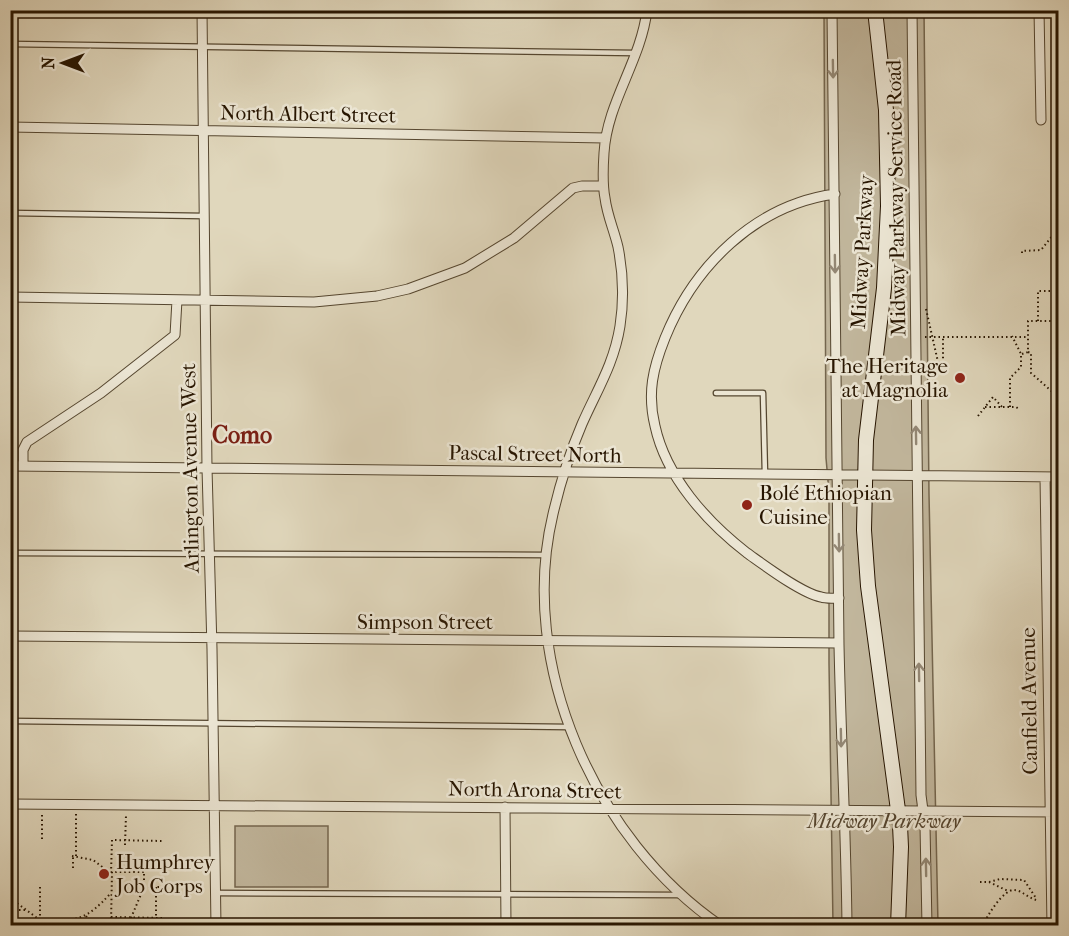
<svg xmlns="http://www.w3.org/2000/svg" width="1069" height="936" font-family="'IM FELL French Canon',serif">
  <rect width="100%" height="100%" fill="#e0d7bc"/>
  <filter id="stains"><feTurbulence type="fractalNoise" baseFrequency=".00333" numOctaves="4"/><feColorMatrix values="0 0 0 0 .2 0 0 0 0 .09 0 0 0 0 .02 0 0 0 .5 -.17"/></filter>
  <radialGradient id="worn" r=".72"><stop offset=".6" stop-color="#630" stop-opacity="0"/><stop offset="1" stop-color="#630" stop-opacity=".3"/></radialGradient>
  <path fill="#c1b69c" stroke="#74664e" stroke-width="1.5" d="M 824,11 L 924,11 L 929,494 L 938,925 L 833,925 L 829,663 L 829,492 L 826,458 Z
    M 235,826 L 328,826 L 328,887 L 235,887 Z"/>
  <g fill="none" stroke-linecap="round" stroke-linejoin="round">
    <g stroke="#55462f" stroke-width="7">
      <path id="lane" d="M 10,44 L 635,53
        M 10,213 L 204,216
        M 716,393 L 763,393 L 765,475
        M 10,553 L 546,555
        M 10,721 L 569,727
        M 216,893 L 681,895"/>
    </g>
    <g stroke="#55462f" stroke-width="11">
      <path id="street" d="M 202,10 L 207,468 L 212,649 L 216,926
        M 647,10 C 641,61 607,102 604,153 C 603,168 602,183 605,198 C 607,215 614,230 618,247 C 623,272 624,300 620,326 C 614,364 597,390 582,424 C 570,452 560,484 553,514 C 517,664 595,840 721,926
        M 832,10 C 835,222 837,434 839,645 C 841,739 846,832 847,926
        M 912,10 L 921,795 L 925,826 L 927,926
        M 1039,10 L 1041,120
        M 10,127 L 605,138
        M 835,194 C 755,205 694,266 665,338 C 653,368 647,393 655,426 C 666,477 707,522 747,553 C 764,565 801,593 821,597 C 827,599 834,598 839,598
        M 10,297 L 314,302 L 377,296 L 408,289 L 465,268 L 514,238 L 573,188 L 582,186 L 603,186
        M 10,466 L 1058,477
        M 23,466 L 23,450 L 27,442 L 101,393 L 175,335 L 177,300
        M 1045,477 L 1052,926
        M 10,636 L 839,643
        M 10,804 L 1058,812
        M 505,807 L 506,926"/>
    </g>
    <g stroke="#271500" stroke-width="16">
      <path id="secondary" d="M 875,10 L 886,110 L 888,206 L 884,288 L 866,440 L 864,530 L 868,586 L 900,825 L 901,847 L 898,926"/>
    </g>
    <path stroke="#271500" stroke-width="2" stroke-dasharray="1.5 3" stroke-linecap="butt" d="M 1022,253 L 1022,251 L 1041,250 L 1057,230
      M 926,309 L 938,362 L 943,362 L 943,337
      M 1038,321 L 1038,291 L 1058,291
      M 925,337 L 1028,337
      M 1028,352 L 1031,353 L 1031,373 L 1056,395
      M 1022,354 L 1028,352 L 1028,321 L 1057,321
      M 985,407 L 1016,407 L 1019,409
      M 1010,407 L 1010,378 L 1021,367 L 1021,354 L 1012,336
      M 978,416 L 993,397 L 1002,407
      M 42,839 L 42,815
      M 125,845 L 126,815
      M 72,856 L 93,860 L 109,872
      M 76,856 L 76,814
      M 73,868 L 73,856
      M 111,873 L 112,840 L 162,841
      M 980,882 L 989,882 L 1008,891
      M 989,882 L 1000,879 L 1024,880 L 1036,898
      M 40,887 L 40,918
      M 144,887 L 162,887
      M 156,887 L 156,922
      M 10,898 L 48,926
      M 10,910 L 26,910
      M 86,916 L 92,926
      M 111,917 L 162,918
      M 131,918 L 144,887 L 144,873
      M 44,921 C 78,921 87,919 110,894
      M 108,926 L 111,923 L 112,872 L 144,872 L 146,869 L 162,869
      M 140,926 L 138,922 L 206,923
      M 983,926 C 986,917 1004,888 1015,890 C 1023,891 1029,899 1037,900"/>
    <use href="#lane" stroke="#ebe5d3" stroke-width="4.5"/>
    <use href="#street" stroke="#ebe5d3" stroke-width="9"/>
    <use href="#secondary" stroke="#ebe5d3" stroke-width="14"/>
  </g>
  <defs><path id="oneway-shaft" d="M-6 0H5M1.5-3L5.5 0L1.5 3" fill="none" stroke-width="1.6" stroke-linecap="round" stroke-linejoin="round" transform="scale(1.5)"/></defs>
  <g stroke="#938774">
    <use href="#oneway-shaft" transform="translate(833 69) rotate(89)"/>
    <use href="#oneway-shaft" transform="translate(835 264) rotate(89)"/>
    <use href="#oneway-shaft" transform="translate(916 435) rotate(-91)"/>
    <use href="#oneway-shaft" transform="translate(839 543) rotate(89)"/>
    <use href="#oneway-shaft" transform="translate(919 672) rotate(-91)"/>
    <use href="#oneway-shaft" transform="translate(841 738) rotate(89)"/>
    <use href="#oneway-shaft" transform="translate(926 867) rotate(-91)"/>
  </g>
  <g fill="#8f2418" stroke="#ebe5d3" stroke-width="2">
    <circle cx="960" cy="378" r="6"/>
    <circle cx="747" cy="505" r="6"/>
    <circle cx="104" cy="874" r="6"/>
  </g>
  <g text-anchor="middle" stroke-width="5" stroke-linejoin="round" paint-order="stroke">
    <g font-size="21" fill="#271500" stroke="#ebe5d3">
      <text transform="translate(308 114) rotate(1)" y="7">North Albert Street</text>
      <text transform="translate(896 198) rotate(-91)" y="7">Midway Parkway Service Road</text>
      <text transform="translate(862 252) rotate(-87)" y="7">Midway Parkway</text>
      <text transform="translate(535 454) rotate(1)" y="7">Pascal Street North</text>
      <text transform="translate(190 468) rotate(-91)" y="7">Arlington Avenue West</text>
      <text x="425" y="629">Simpson Street</text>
      <text transform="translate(1029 701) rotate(-91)" y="7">Canfield Avenue</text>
      <text transform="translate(535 790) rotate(1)" y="7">North Arona Street</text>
    </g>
    <g font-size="21" fill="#271500" stroke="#ebe5d3" text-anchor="start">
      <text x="948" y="373" text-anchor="end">The Heritage<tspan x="948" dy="24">at Magnolia</tspan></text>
      <text x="759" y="500">Bolé Ethiopian<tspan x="759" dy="24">Cuisine</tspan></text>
      <text x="116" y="869">Humphrey<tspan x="116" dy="24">Job Corps</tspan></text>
    </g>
    <g font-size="21" font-style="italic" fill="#55452f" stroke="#ebe5d3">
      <text x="884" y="828">Midway Parkway</text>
    </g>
    <g font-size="24" font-weight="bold" fill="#7a1f14" stroke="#ebe5d3">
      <text x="242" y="443">Como</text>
    </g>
  </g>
  <rect width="1069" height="936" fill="none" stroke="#e0d7bc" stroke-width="36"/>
  <rect x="12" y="12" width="1045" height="912" fill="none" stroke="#271500" stroke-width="3"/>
  <rect x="18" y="18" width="1033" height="900" fill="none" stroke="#271500" stroke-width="1.5"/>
  <g transform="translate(63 63) rotate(270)" stroke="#ebe5d3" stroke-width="4.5" paint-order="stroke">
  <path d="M0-4.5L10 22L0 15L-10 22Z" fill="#271500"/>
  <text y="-9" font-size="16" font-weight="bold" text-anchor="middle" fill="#271500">N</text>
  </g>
  <rect width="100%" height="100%" filter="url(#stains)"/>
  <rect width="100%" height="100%" fill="url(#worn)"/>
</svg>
